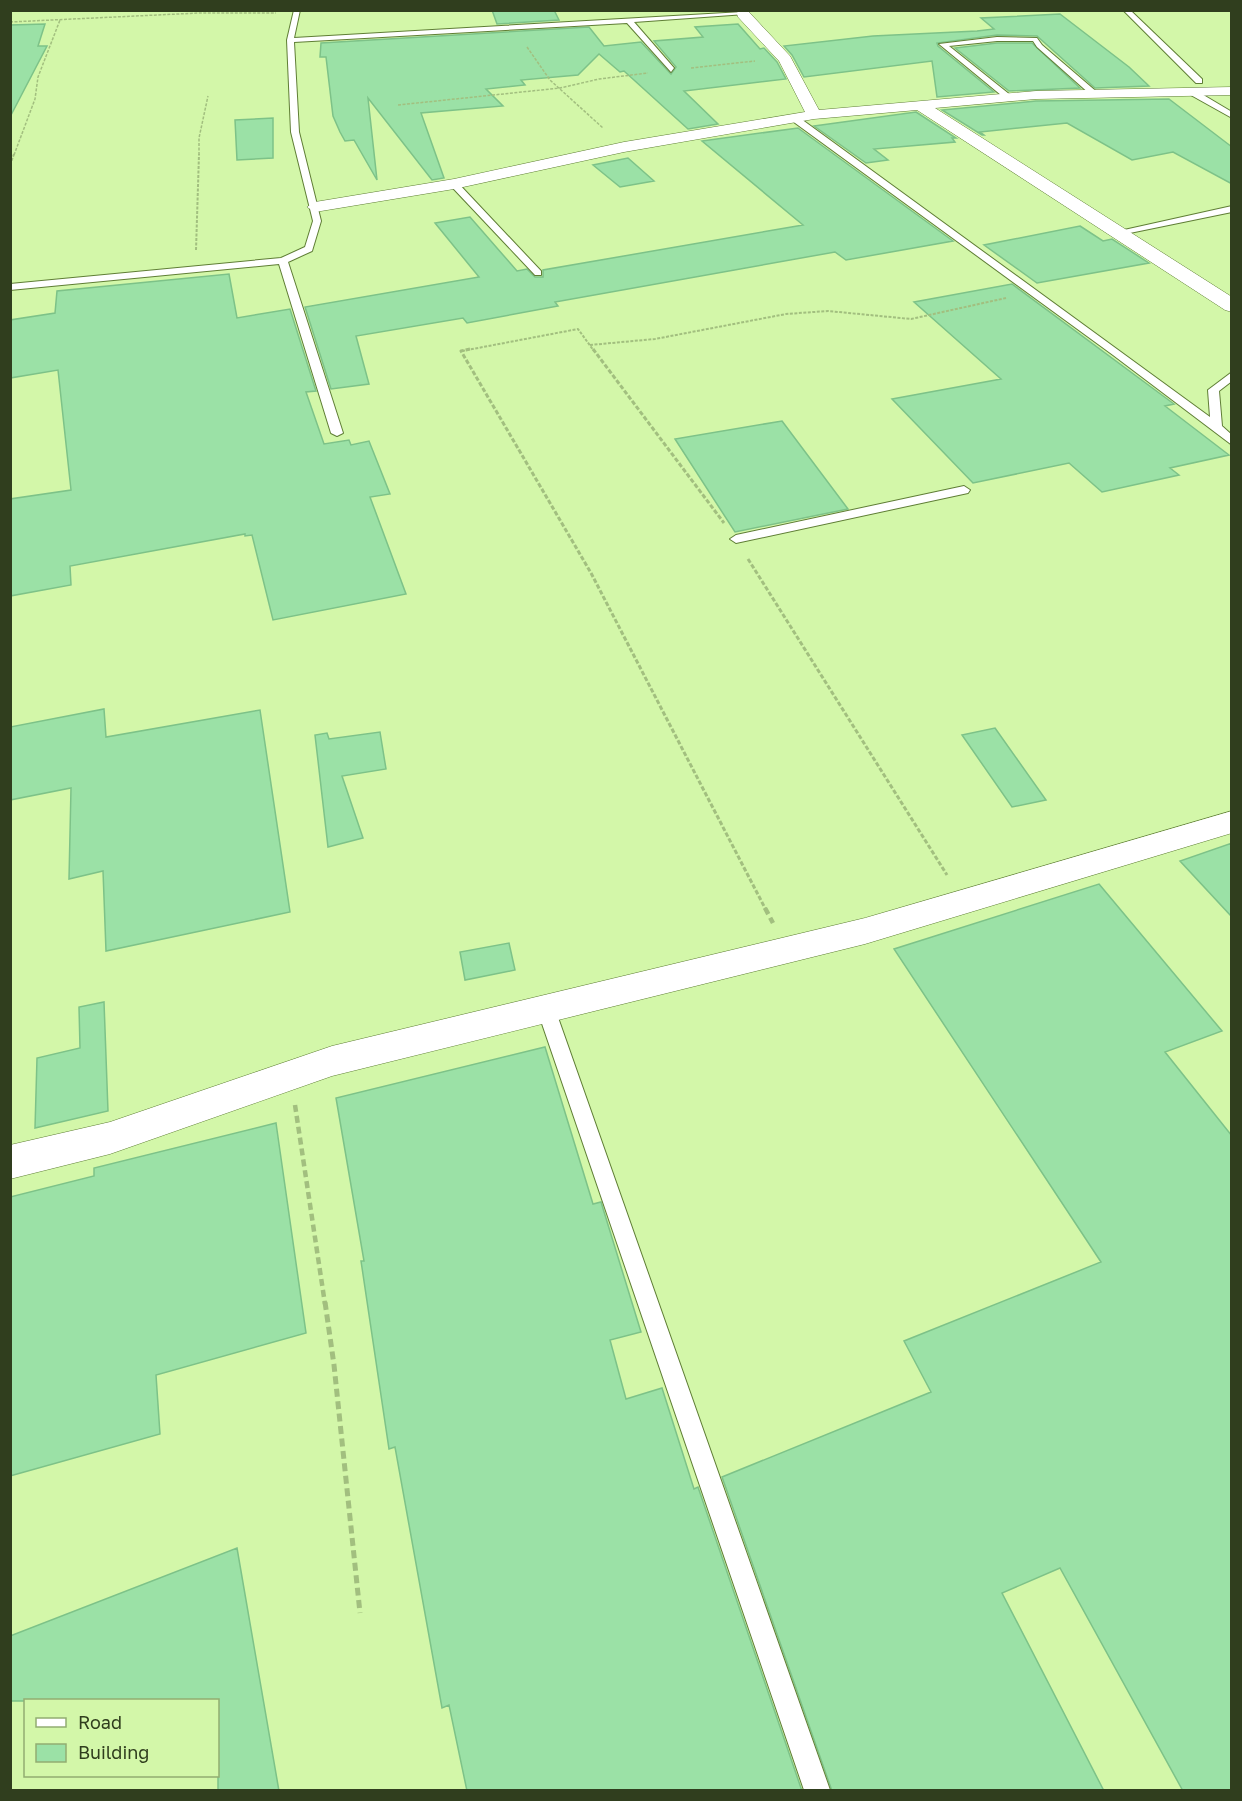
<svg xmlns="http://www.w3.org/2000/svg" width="1242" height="1801" font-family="'Golos Text',sans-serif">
  <rect width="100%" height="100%" fill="#d3f7a9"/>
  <path fill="#9be1a6" stroke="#7dc288" stroke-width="1.5" d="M 492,10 L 554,10 L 559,20 L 497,24 Z
    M 1060,14 L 1129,67 L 1149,86 L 1095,88 L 1037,36 L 997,35 L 937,43 L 938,46 L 994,92 L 937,97 L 932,61 L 804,77 L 792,55 L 784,46 L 873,36 L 977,31 L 994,29 L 981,18 Z
    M 45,24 L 38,46 L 47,46 L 10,117 L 10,25 Z
    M 738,24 L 760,49 L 764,48 L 777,62 L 786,79 L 684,91 L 718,124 L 688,129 L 624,71 L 620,72 L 599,54 L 578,75 L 521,80 L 525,85 L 486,89 L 503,106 L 421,113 L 444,178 L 432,180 L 368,98 L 377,180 L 354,140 L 345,141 L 340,132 L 333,116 L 326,57 L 320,57 L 321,43 L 589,27 L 604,46 L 641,42 L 671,74 L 676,67 L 654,41 L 703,37 L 695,27 Z
    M 997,43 L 1032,43 L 1080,88 L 1009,91 L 955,48 Z
    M 1169,99 L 1232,147 L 1232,184 L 1173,152 L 1132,160 L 1067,123 L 980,132 L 984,135 L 982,135 L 942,110 L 1036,101 Z
    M 916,112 L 956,138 L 952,138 L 955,142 L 874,149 L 888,160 L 866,163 L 814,126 Z
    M 273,118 L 273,158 L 237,160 L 235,120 Z
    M 798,128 L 953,241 L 846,260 L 835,252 L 555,302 L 558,306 L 467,323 L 463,318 L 356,336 L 369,384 L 331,389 L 305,307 L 479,277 L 435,223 L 470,217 L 517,271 L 527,269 L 535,277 L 543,277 L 543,270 L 803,225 L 702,141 Z
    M 628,158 L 654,181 L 620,187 L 593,165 Z
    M 1080,226 L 1103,241 L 1112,239 L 1149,263 L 1037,283 L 984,245 Z
    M 229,274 L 237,318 L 290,309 L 316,391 L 306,392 L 324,444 L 349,440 L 351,445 L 369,441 L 390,494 L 370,497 L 406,594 L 273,620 L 252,535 L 245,536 L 245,534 L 70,566 L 71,585 L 10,596 L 10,499 L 71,490 L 58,370 L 10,378 L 10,320 L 55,313 L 57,291 Z
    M 1012,284 L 1174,404 L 1165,406 L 1229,455 L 1170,468 L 1179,475 L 1102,492 L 1069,463 L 973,483 L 892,399 L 1001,379 L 914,302 Z
    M 782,421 L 848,509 L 735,532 L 675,439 Z
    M 104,709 L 106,737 L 260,710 L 290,912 L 106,951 L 103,871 L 69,879 L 71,788 L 10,800 L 10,727 Z
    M 995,728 L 1046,800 L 1012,807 L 962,735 Z
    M 380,732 L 386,769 L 342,776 L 363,838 L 328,847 L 315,735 L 327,733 L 329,739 Z
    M 1232,843 L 1232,917 L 1180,861 Z
    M 1099,884 L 1222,1031 L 1165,1052 L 1232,1136 L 1232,1791 L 1183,1791 L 1060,1568 L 1002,1593 L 1104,1791 L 832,1791 L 722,1477 L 931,1392 L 904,1341 L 1101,1262 L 894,949 Z
    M 509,943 L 515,970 L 465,980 L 460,952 Z
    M 104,1002 L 108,1111 L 35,1128 L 37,1058 L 80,1048 L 79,1007 Z
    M 545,1047 L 593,1204 L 601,1202 L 641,1332 L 610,1340 L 626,1399 L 662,1388 L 694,1489 L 698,1487 L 802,1791 L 467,1791 L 449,1705 L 442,1708 L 395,1447 L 389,1449 L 361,1261 L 364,1261 L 336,1098 Z
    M 276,1123 L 306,1333 L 156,1375 L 160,1434 L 10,1476 L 10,1197 L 94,1176 L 94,1168 Z
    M 237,1548 L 279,1791 L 218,1791 L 218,1701 L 10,1701 L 10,1636 Z"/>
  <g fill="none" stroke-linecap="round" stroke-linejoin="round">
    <g stroke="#5f7e35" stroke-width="2">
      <path id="lane" d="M 294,10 L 300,10 L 294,38 L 743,12 L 746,14 L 634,22 L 674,68 L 671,72 L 627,23 L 294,42 L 299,132 L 321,221 L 312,251 L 288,262 L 343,433 L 337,436 L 331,433 L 279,264 L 10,290 L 10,284 L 281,258 L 305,247 L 313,221 L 291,132 L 287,40 Z
        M 1123,10 L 1130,10 L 1202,79 L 1202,83 L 1196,83 Z
        M 997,37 L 1037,38 L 1042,45 L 1098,93 L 1091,95 L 1037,47 L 1033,41 L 997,41 L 949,46 L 1014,98 L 1007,100 L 939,44 Z
        M 1189,90 L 1195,90 L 1232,112 L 1232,118 L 1189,94 Z
        M 791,116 L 797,116 L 1210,417 L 1208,390 L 1232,372 L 1232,381 L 1219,391 L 1222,426 L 1232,435 L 1232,445 L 1113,355 L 791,120 Z
        M 451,182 L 457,182 L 541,271 L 541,275 L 535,275 L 451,186 Z
        M 1232,206 L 1232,212 L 1120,235 L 1115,232 Z
        M 964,486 L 970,490 L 968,493 L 736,543 L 730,539 L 736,535 Z
        M 546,1002 L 552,1004 L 555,1009 L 830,1790 L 804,1790 L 537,1009 L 540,1004 Z"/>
    </g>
    <g stroke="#5f7e35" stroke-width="1">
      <path id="street" d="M 738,11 L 748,11 L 790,56 L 819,110 L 1036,91 L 1232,87 L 1232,95 L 1036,99 L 935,108 L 1232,297 L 1232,312 L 1225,310 L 917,110 L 814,119 L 624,152 L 454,189 L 315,212 L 307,207 L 315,202 L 454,179 L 624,142 L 805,112 L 779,61 L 738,17 L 737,14 Z
        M 1232,811 L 1232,833 L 865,944 L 332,1076 L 110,1154 L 10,1179 L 10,1145 L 110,1122 L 332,1046 L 865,918 Z"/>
    </g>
    <path stroke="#a2bf7f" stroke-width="1.5" stroke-dasharray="3 1.5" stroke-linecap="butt" d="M 10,22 L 199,13 L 276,13
      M 527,47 L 550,80 L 603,128
      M 691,68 L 755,61
      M 398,105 L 560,88 L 599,79 L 648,73
      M 14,155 L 35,99 L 38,77 L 60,20
      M 199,155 L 199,138 L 208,96"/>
    <path stroke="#a2bf7f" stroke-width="2" stroke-dasharray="3 1.5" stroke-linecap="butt" d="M 10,165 L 14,154
      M 196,250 L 199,154
      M 590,345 L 655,339 L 786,314 L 828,311 L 911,319 L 1006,298
      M 462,351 L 578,329 L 594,351"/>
    <path stroke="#a2bf7f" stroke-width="3" stroke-dasharray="4.5 2" stroke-linecap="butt" d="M 470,349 L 461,351 L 591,573 L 766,910
      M 593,349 L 724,523
      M 748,559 L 947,875"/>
    <path stroke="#a2bf7f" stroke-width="4.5" stroke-dasharray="7 4" stroke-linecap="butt" d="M 765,908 L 773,923
      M 295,1105 L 325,1304"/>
    <path stroke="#a2bf7f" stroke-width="5" stroke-dasharray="8 4.5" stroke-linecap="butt" d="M 325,1302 L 334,1365 L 360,1613"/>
    <use href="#lane" fill="#fff" fill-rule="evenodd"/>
    <use href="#street" fill="#fff" fill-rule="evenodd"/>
  </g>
  <rect width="1242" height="1801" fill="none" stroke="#303e1e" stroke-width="24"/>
  <rect x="24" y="1699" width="195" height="78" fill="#d3f7a9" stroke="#92ad71" stroke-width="1.5"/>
  <rect x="36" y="1718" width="30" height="9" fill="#ffffff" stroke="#92ad71" stroke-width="1.5"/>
  <text x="78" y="1729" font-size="18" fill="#303e1e">Road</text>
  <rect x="36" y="1744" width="30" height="18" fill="#9be1a6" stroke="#92ad71" stroke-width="1.5"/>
  <text x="78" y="1759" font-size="18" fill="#303e1e">Building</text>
</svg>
